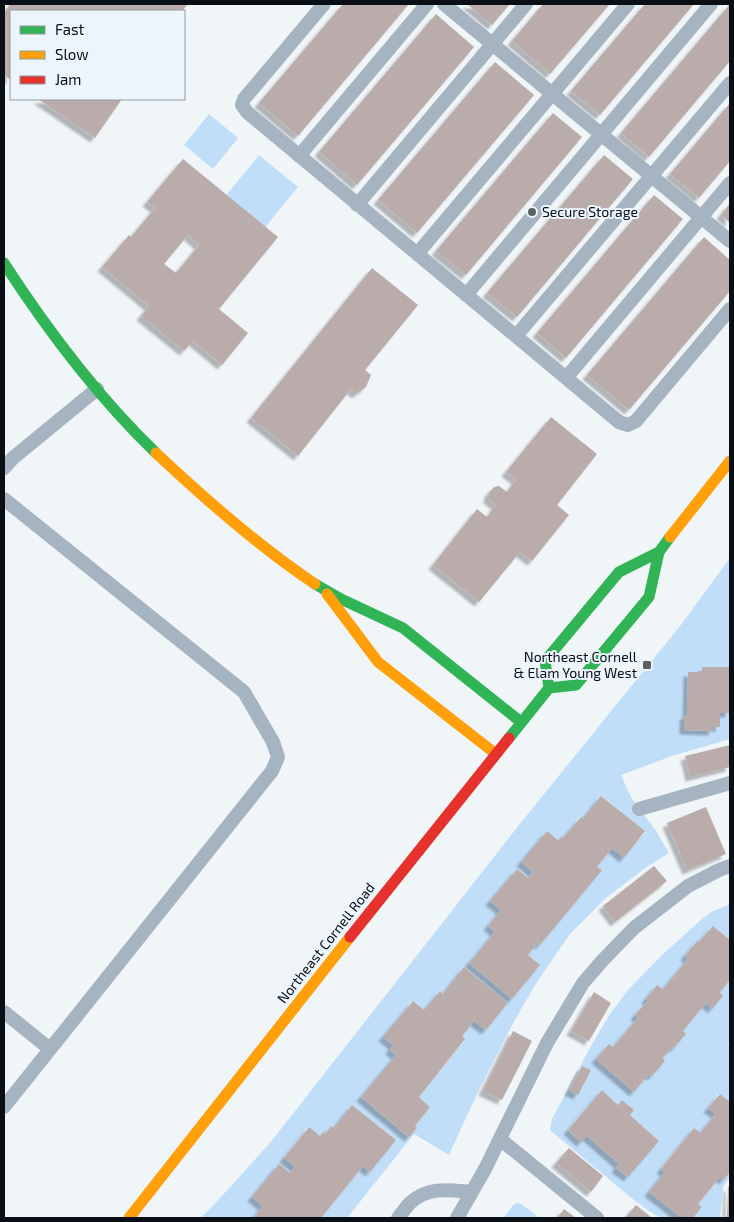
<svg xmlns="http://www.w3.org/2000/svg" width="734" height="1222" font-family="'Exo 2',sans-serif">
  <defs>
    <filter id="shadow"><feDropShadow dx="-4.5" dy="4.5" stdDeviation="1" flood-color="#0004"/></filter>
  </defs>
  <rect width="100%" height="100%" fill="#f0f5f8"/>
  <path fill="#c1def9" fill-rule="evenodd" d="M 209,114 L 238,138 L 213,169 L 184,145 Z
    M 259,155 L 298,187 L 263,230 L 224,198 Z
    M 730,558 L 730,667 L 702,667 L 702,672 L 687,715 L 684,715 L 684,730 L 713,731 L 713,727 L 720,727 L 720,713 L 730,713 L 730,739 L 672,756 L 621,775 L 631,797 L 656,831 L 669,853 L 648,866 L 606,898 L 570,934 L 535,985 L 511,1027 L 476,1096 L 449,1155 L 414,1134 L 347,1218 L 321,1218 L 363,1166 L 370,1171 L 396,1140 L 352,1105 L 334,1128 L 331,1126 L 325,1134 L 323,1133 L 320,1136 L 308,1127 L 284,1157 L 295,1167 L 290,1173 L 279,1164 L 263,1206 L 253,1218 L 200,1218 L 209,1210 L 270,1143 L 519,825 L 680,626 ZM 602,796 L 645,832 L 624,857 L 612,848 L 597,867 L 601,870 L 540,945 L 538,943 L 528,955 L 540,965 L 512,999 L 469,963 L 495,932 L 488,926 L 501,910 L 491,901 L 517,869 L 528,878 L 533,872 L 522,862 L 547,831 L 558,840 L 561,837 L 563,838 L 580,817 L 583,819 ZM 465,967 L 508,1003 L 486,1030 L 474,1021 L 462,1036 L 465,1040 L 419,1097 L 430,1107 L 415,1126 L 416,1128 L 408,1137 L 361,1097 L 396,1055 L 390,1050 L 393,1045 L 384,1037 L 412,1001 L 424,1010 L 440,991 L 443,994 Z
    M 730,904 L 730,940 L 713,926 L 698,943 L 696,942 L 685,955 L 688,959 L 663,989 L 657,986 L 646,999 L 648,1001 L 635,1015 L 638,1018 L 613,1047 L 609,1044 L 596,1059 L 634,1092 L 649,1074 L 652,1076 L 665,1061 L 663,1058 L 672,1047 L 674,1048 L 686,1034 L 683,1031 L 706,1003 L 712,1008 L 723,996 L 720,992 L 730,980 L 730,1041 L 728,1044 L 730,1047 L 730,1102 L 719,1094 L 708,1108 L 716,1114 L 700,1133 L 694,1128 L 661,1168 L 665,1172 L 650,1192 L 682,1218 L 662,1218 L 652,1213 L 634,1200 L 557,1136 L 550,1130 L 552,1119 L 592,1044 L 610,1014 L 628,990 L 660,957 L 703,918 L 711,912 ZM 582,1066 L 591,1070 L 577,1095 L 569,1090 ZM 602,1090 L 618,1105 L 622,1100 L 634,1110 L 630,1115 L 659,1141 L 627,1177 L 616,1168 L 619,1164 L 587,1136 L 581,1142 L 568,1131 L 573,1123 Z
    M 730,1172 L 730,1177 L 723,1187 L 720,1218 L 693,1218 L 702,1207 L 698,1204 L 720,1177 L 724,1180 Z
    M 519,1203 L 527,1208 L 539,1218 L 503,1218 L 514,1204 Z"/>
  <path fill="#baacab" fill-rule="evenodd" filter="url(#shadow)" d="M 10,4 L 188,4 L 182,11 L 11,11 L 11,80 L 4,75 L 4,13 Z
    M 343,4 L 409,4 L 298,136 L 259,103 Z
    M 467,4 L 510,4 L 492,25 Z
    M 543,4 L 610,4 L 550,74 L 512,41 Z
    M 645,4 L 694,4 L 600,115 L 571,91 Z
    M 730,4 L 730,61 L 649,157 L 621,133 Z
    M 436,14 L 474,47 L 357,185 L 319,152 Z
    M 495,62 L 534,95 L 417,233 L 378,200 Z
    M 38,99 L 122,99 L 95,138 Z
    M 730,103 L 730,161 L 699,198 L 670,174 Z
    M 553,113 L 582,137 L 466,275 L 436,251 Z
    M 604,155 L 633,179 L 517,317 L 487,293 Z
    M 183,159 L 278,237 L 219,309 L 248,333 L 222,365 L 193,341 L 184,351 L 141,316 L 149,306 L 102,267 L 129,235 L 131,237 L 155,208 L 147,202 ZM 188,235 L 199,245 L 176,273 L 164,264 Z
    M 654,195 L 683,219 L 566,358 L 537,333 Z
    M 730,203 L 730,223 L 721,215 Z
    M 704,237 L 730,260 L 730,291 L 629,410 L 587,375 Z
    M 372,268 L 418,305 L 365,370 L 371,375 L 366,387 L 356,394 L 351,389 L 298,456 L 251,418 Z
    M 551,417 L 597,454 L 557,505 L 569,515 L 532,561 L 520,552 L 479,602 L 433,565 L 477,509 L 487,517 L 496,505 L 488,499 L 489,493 L 494,487 L 499,486 L 507,492 L 516,480 L 506,472 Z
    M 702,667 L 730,667 L 730,713 L 720,713 L 720,727 L 713,727 L 713,731 L 684,730 L 684,715 L 687,715 L 688,672 L 702,672 Z
    M 730,745 L 730,767 L 690,777 L 685,756 Z
    M 601,796 L 645,831 L 624,858 L 612,848 L 597,867 L 602,870 L 540,945 L 538,943 L 528,955 L 540,965 L 512,999 L 469,963 L 495,932 L 488,926 L 501,910 L 490,901 L 517,869 L 528,878 L 533,872 L 521,862 L 547,831 L 558,840 L 561,837 L 563,838 L 581,817 L 583,819 Z
    M 706,807 L 726,854 L 687,870 L 667,823 Z
    M 654,866 L 667,881 L 615,922 L 603,906 Z
    M 713,926 L 730,940 L 730,980 L 720,992 L 723,996 L 712,1009 L 706,1003 L 683,1031 L 686,1034 L 674,1048 L 672,1047 L 663,1058 L 665,1061 L 652,1076 L 649,1074 L 634,1092 L 596,1059 L 609,1044 L 613,1047 L 638,1018 L 635,1015 L 648,1001 L 646,999 L 657,985 L 663,989 L 688,959 L 685,956 L 697,941 L 698,943 Z
    M 464,967 L 508,1003 L 486,1030 L 474,1021 L 462,1036 L 465,1039 L 419,1097 L 430,1107 L 415,1126 L 417,1128 L 409,1137 L 361,1097 L 396,1055 L 390,1050 L 393,1045 L 383,1037 L 413,1001 L 424,1010 L 440,991 L 443,994 Z
    M 594,992 L 611,1003 L 589,1041 L 571,1031 Z
    M 513,1031 L 532,1041 L 502,1100 L 483,1091 Z
    M 582,1066 L 591,1070 L 578,1095 L 569,1091 Z
    M 602,1090 L 618,1105 L 622,1100 L 634,1110 L 630,1115 L 659,1141 L 628,1177 L 616,1168 L 619,1164 L 587,1136 L 581,1142 L 568,1130 Z
    M 720,1094 L 730,1102 L 730,1172 L 724,1180 L 720,1177 L 698,1204 L 702,1207 L 693,1218 L 682,1218 L 649,1192 L 665,1172 L 661,1169 L 694,1128 L 700,1133 L 716,1114 L 708,1108 Z
    M 352,1105 L 396,1140 L 370,1172 L 363,1166 L 321,1218 L 253,1218 L 263,1206 L 252,1197 L 279,1164 L 290,1173 L 295,1167 L 284,1158 L 309,1127 L 320,1136 L 323,1132 L 325,1134 L 331,1126 L 334,1128 Z
    M 569,1148 L 603,1176 L 591,1192 L 556,1163 Z
    M 728,1187 L 730,1187 L 730,1218 L 727,1218 Z
    M 636,1205 L 651,1217 L 650,1218 L 625,1218 Z
    M 564,1209 L 576,1218 L 557,1218 Z"/>
  <g fill="none" stroke-linecap="round" stroke-linejoin="round">
    <path stroke="#a6b4c2" stroke-width="14" d="M 324,4 L 244,99 L 242,105 L 247,112 L 619,422 L 628,425 L 636,421 L 730,309
      M 444,4 L 730,241
      M 299,156 L 427,4
      M 357,205 L 526,4
      M 417,254 L 628,4
      M 466,295 L 711,4
      M 516,336 L 730,83
      M 566,378 L 730,183
      M 4,468 L 13,458 L 97,389
      M 4,499 L 244,692 L 273,742 L 278,757 L 272,771 L 4,1107
      M 639,809 L 730,783
      M 4,1012 L 50,1049
      M 500,1139 L 597,1218
      M 398,1218 C 402,1213 406,1207 411,1202 C 430,1186 449,1190 472,1192
      M 457,1218 L 485,1169 L 547,1043 L 583,983 L 602,961 L 634,928 L 688,886 L 719,870 L 730,866"/>
    <path stroke="#30b455" stroke-width="11" d="M 4,263 C 48,331 97,396 156,453
      M 315,584 L 341,599 L 403,628 L 521,722
      M 549,688 L 545,661 L 619,572 L 659,552
      M 509,738 L 549,688 L 576,685 L 649,597 L 659,552 L 670,537"/>
    <path stroke="#ff9f0a" stroke-width="11" d="M 156,453 C 206,500 258,546 315,584
      M 670,537 L 730,461
      M 327,594 L 378,662 L 496,754
      M 129,1218 L 350,937"/>
    <path stroke="#e5322d" stroke-width="11" d="M 350,937 L 509,738"/>
  </g>
  <g fill="#5a6064" stroke="#edf5fc" stroke-width="2">
    <circle cx="532" cy="212" r="5"/>
    <rect x="642" y="660" width="10" height="10" rx="2.5"/>
  </g>
  <g text-anchor="middle" stroke-width="4" stroke-linejoin="round" paint-order="stroke">
    <g font-size="14" fill="#090f15" stroke="#edf5fc" text-anchor="start">
      <text x="542" y="217">Secure Storage</text>
      <text x="637" y="662" text-anchor="end">Northeast Cornell<tspan x="637" dy="16">&amp; Elam Young West</tspan></text>
    </g>
    <g font-size="14" fill="#090f15" stroke="#edf5fc">
      <text transform="translate(326 943) rotate(-52)" y="5">Northeast Cornell Road</text>
    </g>
  </g>
  <rect width="734" height="1222" fill="none" stroke="#090f15" stroke-width="10"/>
  <rect x="10" y="10" width="175" height="90" fill="#edf5fc" stroke="#9299a0"/>
  <rect x="20" y="26" width="25" height="8" fill="#30b455" stroke="#9299a0"/>
  <text x="55" y="35" font-size="15" fill="#090f15">Fast</text>
  <rect x="20" y="51" width="25" height="8" fill="#ff9f0a" stroke="#9299a0"/>
  <text x="55" y="60" font-size="15" fill="#090f15">Slow</text>
  <rect x="20" y="76" width="25" height="8" fill="#e5322d" stroke="#9299a0"/>
  <text x="55" y="85" font-size="15" fill="#090f15">Jam</text>
</svg>
